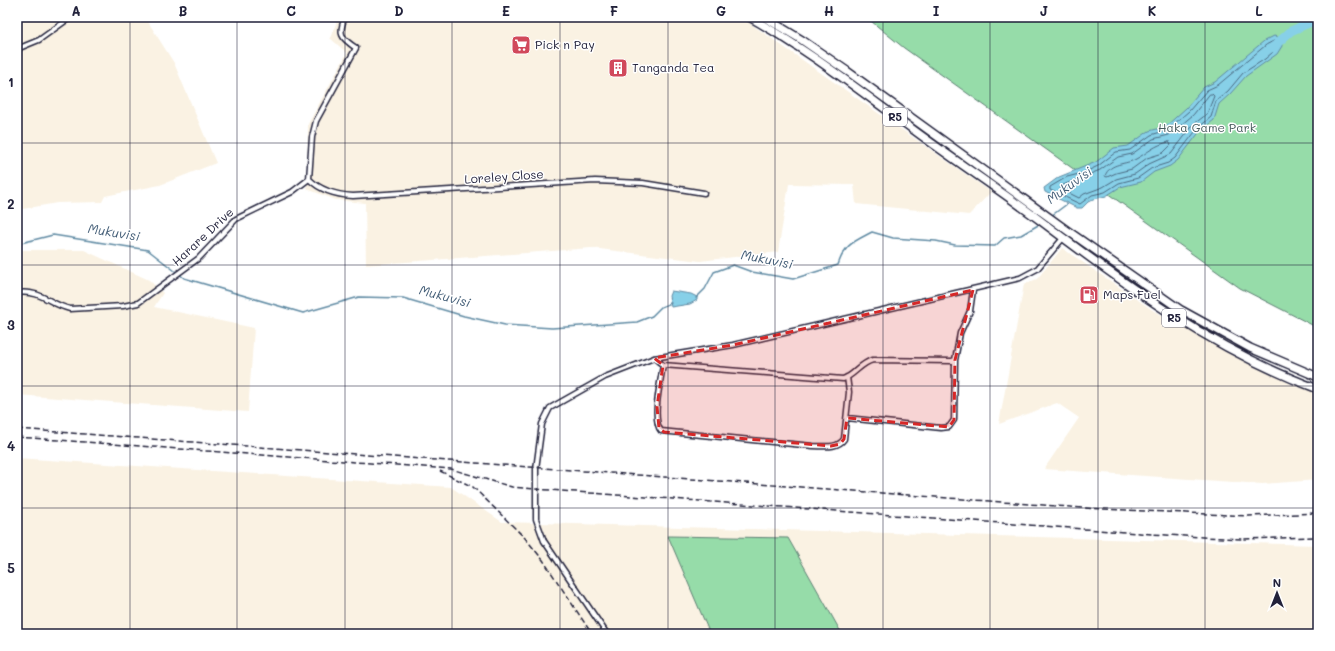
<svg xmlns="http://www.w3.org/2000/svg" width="1335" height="651" font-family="Mali,sans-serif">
  <rect width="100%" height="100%" fill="#fff"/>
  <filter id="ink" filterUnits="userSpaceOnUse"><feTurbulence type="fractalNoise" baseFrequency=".025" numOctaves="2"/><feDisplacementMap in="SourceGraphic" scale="8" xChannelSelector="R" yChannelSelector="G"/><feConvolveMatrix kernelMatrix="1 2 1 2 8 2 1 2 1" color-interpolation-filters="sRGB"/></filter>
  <g filter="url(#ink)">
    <path fill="#faf2e3" d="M 17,17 L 145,17 L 174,63 L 216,163 L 160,185 L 105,196 L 102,202 L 57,203 L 17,210 Z
      M 339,17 L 738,17 L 748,22 L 991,192 L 969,215 L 856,204 L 854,185 L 789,184 L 778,252 L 700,261 L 591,248 L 366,265 L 365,203 L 336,200 L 307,189 L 308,124 L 347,53 L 330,38 Z
      M 1062,248 L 1154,311 L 1289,383 L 1318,393 L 1318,480 L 1262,484 L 1044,469 L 1079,418 L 1057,403 L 999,424 L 1024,284 L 1037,279 Z
      M 20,250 L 84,250 L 149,280 L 163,293 L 154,307 L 254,328 L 248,412 L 17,395 L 17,281 Z
      M 17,458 L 451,487 L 502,522 L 1318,545 L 1318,634 L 842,634 L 788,538 L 669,536 L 710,634 L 17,634 Z"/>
    <path fill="#96dca9" stroke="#5c7f72" d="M 866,17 L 1318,17 L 1318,328 L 1240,288 L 904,48 Z
      M 668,536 L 788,538 L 842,634 L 710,634 Z"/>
    <path fill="#87d0e8" stroke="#5f8aa3" d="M 1274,36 L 1281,38 L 1282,46 L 1277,54 L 1246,76 L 1230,94 L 1219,104 L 1214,120 L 1201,130 L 1178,160 L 1170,166 L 1154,172 L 1141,182 L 1120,187 L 1106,196 L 1094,199 L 1088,202 L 1082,208 L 1077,208 L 1045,192 L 1044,188 L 1059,177 L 1096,162 L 1114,148 L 1128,146 L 1149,131 L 1165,127 L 1186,108 L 1204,87 L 1215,82 L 1264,41 Z
      M 671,291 L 691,294 L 697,297 L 697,300 L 690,304 L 671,307 L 669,296 Z"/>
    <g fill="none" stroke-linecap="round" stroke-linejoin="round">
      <path stroke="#4a6880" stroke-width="1" d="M 1274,41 L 1277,42 L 1278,44 L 1273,52 L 1265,59 L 1243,73 L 1228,91 L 1216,101 L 1211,117 L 1198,128 L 1175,158 L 1168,163 L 1152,168 L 1138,178 L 1119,183 L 1105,192 L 1092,195 L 1080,204 L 1050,190 L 1050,187 L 1067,177 L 1083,173 L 1098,166 L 1116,152 L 1130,150 L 1151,135 L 1167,130 L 1189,111 L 1207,90 L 1218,85 L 1266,45 Z
        M 1210,94 L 1212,94 L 1214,96 L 1207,114 L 1194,124 L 1171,154 L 1149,164 L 1135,174 L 1116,179 L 1103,187 L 1084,194 L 1079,198 L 1061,189 L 1061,186 L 1100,170 L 1118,157 L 1132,154 L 1153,139 L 1169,135 L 1193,115 Z
        M 1169,142 L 1171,145 L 1163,153 L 1147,158 L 1132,169 L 1116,173 L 1107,177 L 1105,176 C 1110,162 1126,165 1136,159 C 1149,152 1154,145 1169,142 Z"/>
      <path stroke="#5f8aa3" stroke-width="1.5" d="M 1051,216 L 1067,204
        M 17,244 L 53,235 L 148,250 L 184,278 L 303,313 L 359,297 L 403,298 L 464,316 L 505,325 L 552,328 L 637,322 L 652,316 L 661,307 L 671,303
        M 696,298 L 705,289 L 714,272 L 733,265 L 752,272 L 793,279 L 838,265 C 845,244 853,242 872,232 L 893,238 L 936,241 L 955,245 L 995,246 L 1004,238 L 1021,235 L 1040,224"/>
      <path stroke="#87d0e8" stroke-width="9" d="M 1272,48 L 1291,31 L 1318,19"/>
      <g stroke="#22223b" stroke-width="7">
        <path id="minor" d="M 17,49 L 39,40 L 71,17
          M 309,179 C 321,191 336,195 353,196 L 595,181 L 643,183 L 704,193
          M 17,293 C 43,290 48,304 70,309 L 123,306 L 138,303 L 199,258 L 236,219 L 292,192 L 309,179 L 312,137 L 316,121 L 356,48 C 341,38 338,34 345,17
          M 654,358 L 663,365 L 843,379 C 854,376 860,363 873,360 L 952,361 L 955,360 L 960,333 L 970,311 L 973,290
          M 663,365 C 661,380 651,419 661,431 L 813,446 C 824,446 837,449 844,439 L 849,392 L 847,377
          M 847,418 L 941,428 L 949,427 L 954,420 L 955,360
          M 607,634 L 544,541 L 536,519 L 536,469 L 542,424 L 550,408 L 605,377 L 654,358 L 733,345 L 1020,278 L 1037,269 L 1064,237"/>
      </g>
      <g stroke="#22223b" stroke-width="10">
        <path id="trunk" d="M 749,17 C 805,48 856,88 907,125 C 951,158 997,188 1041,221 C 1128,287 1215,351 1318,389
          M 764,17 L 802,40 L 847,71 L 1068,231 L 1181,310 L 1250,348 L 1318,377"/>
      </g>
      <use href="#minor" stroke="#fff" stroke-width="4"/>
      <use href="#trunk" stroke="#fff" stroke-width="7"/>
      <path stroke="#22223b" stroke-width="1.5" stroke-dasharray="6 3" stroke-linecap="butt" d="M 17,429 L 1083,508 L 1249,516 L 1318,513
        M 17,437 L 451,469 L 512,487 L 535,489 L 1166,535 L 1240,539 L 1318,537
        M 440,471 L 473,487 L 525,538 L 543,560 L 592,634"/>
    </g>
  </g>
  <path fill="#d62828" fill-opacity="0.2" stroke="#d62828" stroke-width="3" stroke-dasharray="8 5" stroke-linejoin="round" d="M 973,290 L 955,360 L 954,420 L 949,427 L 847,418 L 844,439 L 840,444 L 831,446 L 664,432 L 659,428 L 657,407 L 663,365 L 654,358 L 733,345 Z"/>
  <path fill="none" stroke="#22223b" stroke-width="1" stroke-opacity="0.55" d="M 130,17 L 130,634M 237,17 L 237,634M 345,17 L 345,634M 452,17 L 452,634M 560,17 L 560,634M 668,17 L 668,634M 775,17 L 775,634M 883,17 L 883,634M 990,17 L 990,634M 1098,17 L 1098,634M 1205,17 L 1205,634M 17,143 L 1318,143M 17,265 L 1318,265M 17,386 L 1318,386M 17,508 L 1318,508"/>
  <defs>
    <g id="supermarket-square" transform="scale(1)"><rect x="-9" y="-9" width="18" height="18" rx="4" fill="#d1495b" stroke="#fff"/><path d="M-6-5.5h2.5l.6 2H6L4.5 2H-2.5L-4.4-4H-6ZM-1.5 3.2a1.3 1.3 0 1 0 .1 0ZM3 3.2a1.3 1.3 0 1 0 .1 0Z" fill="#fff"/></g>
    <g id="building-square" transform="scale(1)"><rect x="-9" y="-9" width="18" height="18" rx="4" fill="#d1495b" stroke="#fff"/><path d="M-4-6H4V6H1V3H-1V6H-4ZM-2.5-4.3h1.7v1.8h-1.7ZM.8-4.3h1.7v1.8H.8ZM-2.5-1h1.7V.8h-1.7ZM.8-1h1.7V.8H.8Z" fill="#fff"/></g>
    <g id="fuel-square" transform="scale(1)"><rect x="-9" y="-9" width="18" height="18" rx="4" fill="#d1495b" stroke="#fff"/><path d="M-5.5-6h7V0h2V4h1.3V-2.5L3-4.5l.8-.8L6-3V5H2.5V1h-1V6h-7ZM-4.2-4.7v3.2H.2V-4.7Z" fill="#fff"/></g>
  </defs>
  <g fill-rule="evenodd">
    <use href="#supermarket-square" x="521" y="45"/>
    <use href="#building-square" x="618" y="68"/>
    <use href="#fuel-square" x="1089" y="295"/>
  </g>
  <g text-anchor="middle" stroke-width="3" stroke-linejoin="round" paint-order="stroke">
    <g fill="#fff" stroke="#646476" stroke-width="1">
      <rect x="883" y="108" width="24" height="18" rx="3"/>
      <rect x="1162" y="309" width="24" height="18" rx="3"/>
    </g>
    <g font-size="11" font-weight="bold" fill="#22223b">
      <text x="895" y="121">R5</text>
      <text x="1174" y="322">R5</text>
    </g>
    <g font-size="12" fill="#22223b" stroke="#fff" text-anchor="start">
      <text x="535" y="49">Pick n Pay</text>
      <text x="632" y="72">Tanganda Tea</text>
      <text x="1103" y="299">Maps Fuel</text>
    </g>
    <g font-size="12" fill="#455a5c" stroke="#fff">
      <text x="1207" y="132">Haka Game Park</text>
    </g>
    <g font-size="12" fill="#22223b" stroke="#fff">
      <text transform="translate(504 177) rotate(-4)" y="4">Loreley Close</text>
      <text transform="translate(203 237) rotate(-43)" y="4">Harare Drive</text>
    </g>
    <g font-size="13" font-style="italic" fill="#455f78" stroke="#fff">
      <text transform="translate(1069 185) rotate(-36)" y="5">Mukuvisi</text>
      <text transform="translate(114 232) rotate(9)" y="5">Mukuvisi</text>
      <text transform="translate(767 259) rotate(11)" y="5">Mukuvisi</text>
      <text transform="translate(445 296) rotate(15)" y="5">Mukuvisi</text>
    </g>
  </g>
  <rect width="1335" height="651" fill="none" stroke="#fff" stroke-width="44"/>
  <g transform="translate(1277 593)" stroke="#ffffff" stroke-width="3" paint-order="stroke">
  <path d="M0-3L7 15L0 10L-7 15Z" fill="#22223b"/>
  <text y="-6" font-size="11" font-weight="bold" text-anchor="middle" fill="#22223b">N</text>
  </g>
  <rect x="22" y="22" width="1291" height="607" fill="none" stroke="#22223b" stroke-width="1.5"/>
  <g font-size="13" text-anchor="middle" font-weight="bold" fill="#22223b">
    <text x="76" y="16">A</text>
    <text x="183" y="16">B</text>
    <text x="291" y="16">C</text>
    <text x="399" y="16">D</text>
    <text x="506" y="16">E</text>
    <text x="614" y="16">F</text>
    <text x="721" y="16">G</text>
    <text x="829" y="16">H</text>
    <text x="936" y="16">I</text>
    <text x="1044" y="16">J</text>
    <text x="1152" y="16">K</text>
    <text x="1259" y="16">L</text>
    <text x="11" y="87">1</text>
    <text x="11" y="209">2</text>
    <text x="11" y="330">3</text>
    <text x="11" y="451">4</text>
    <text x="11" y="573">5</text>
  </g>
</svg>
